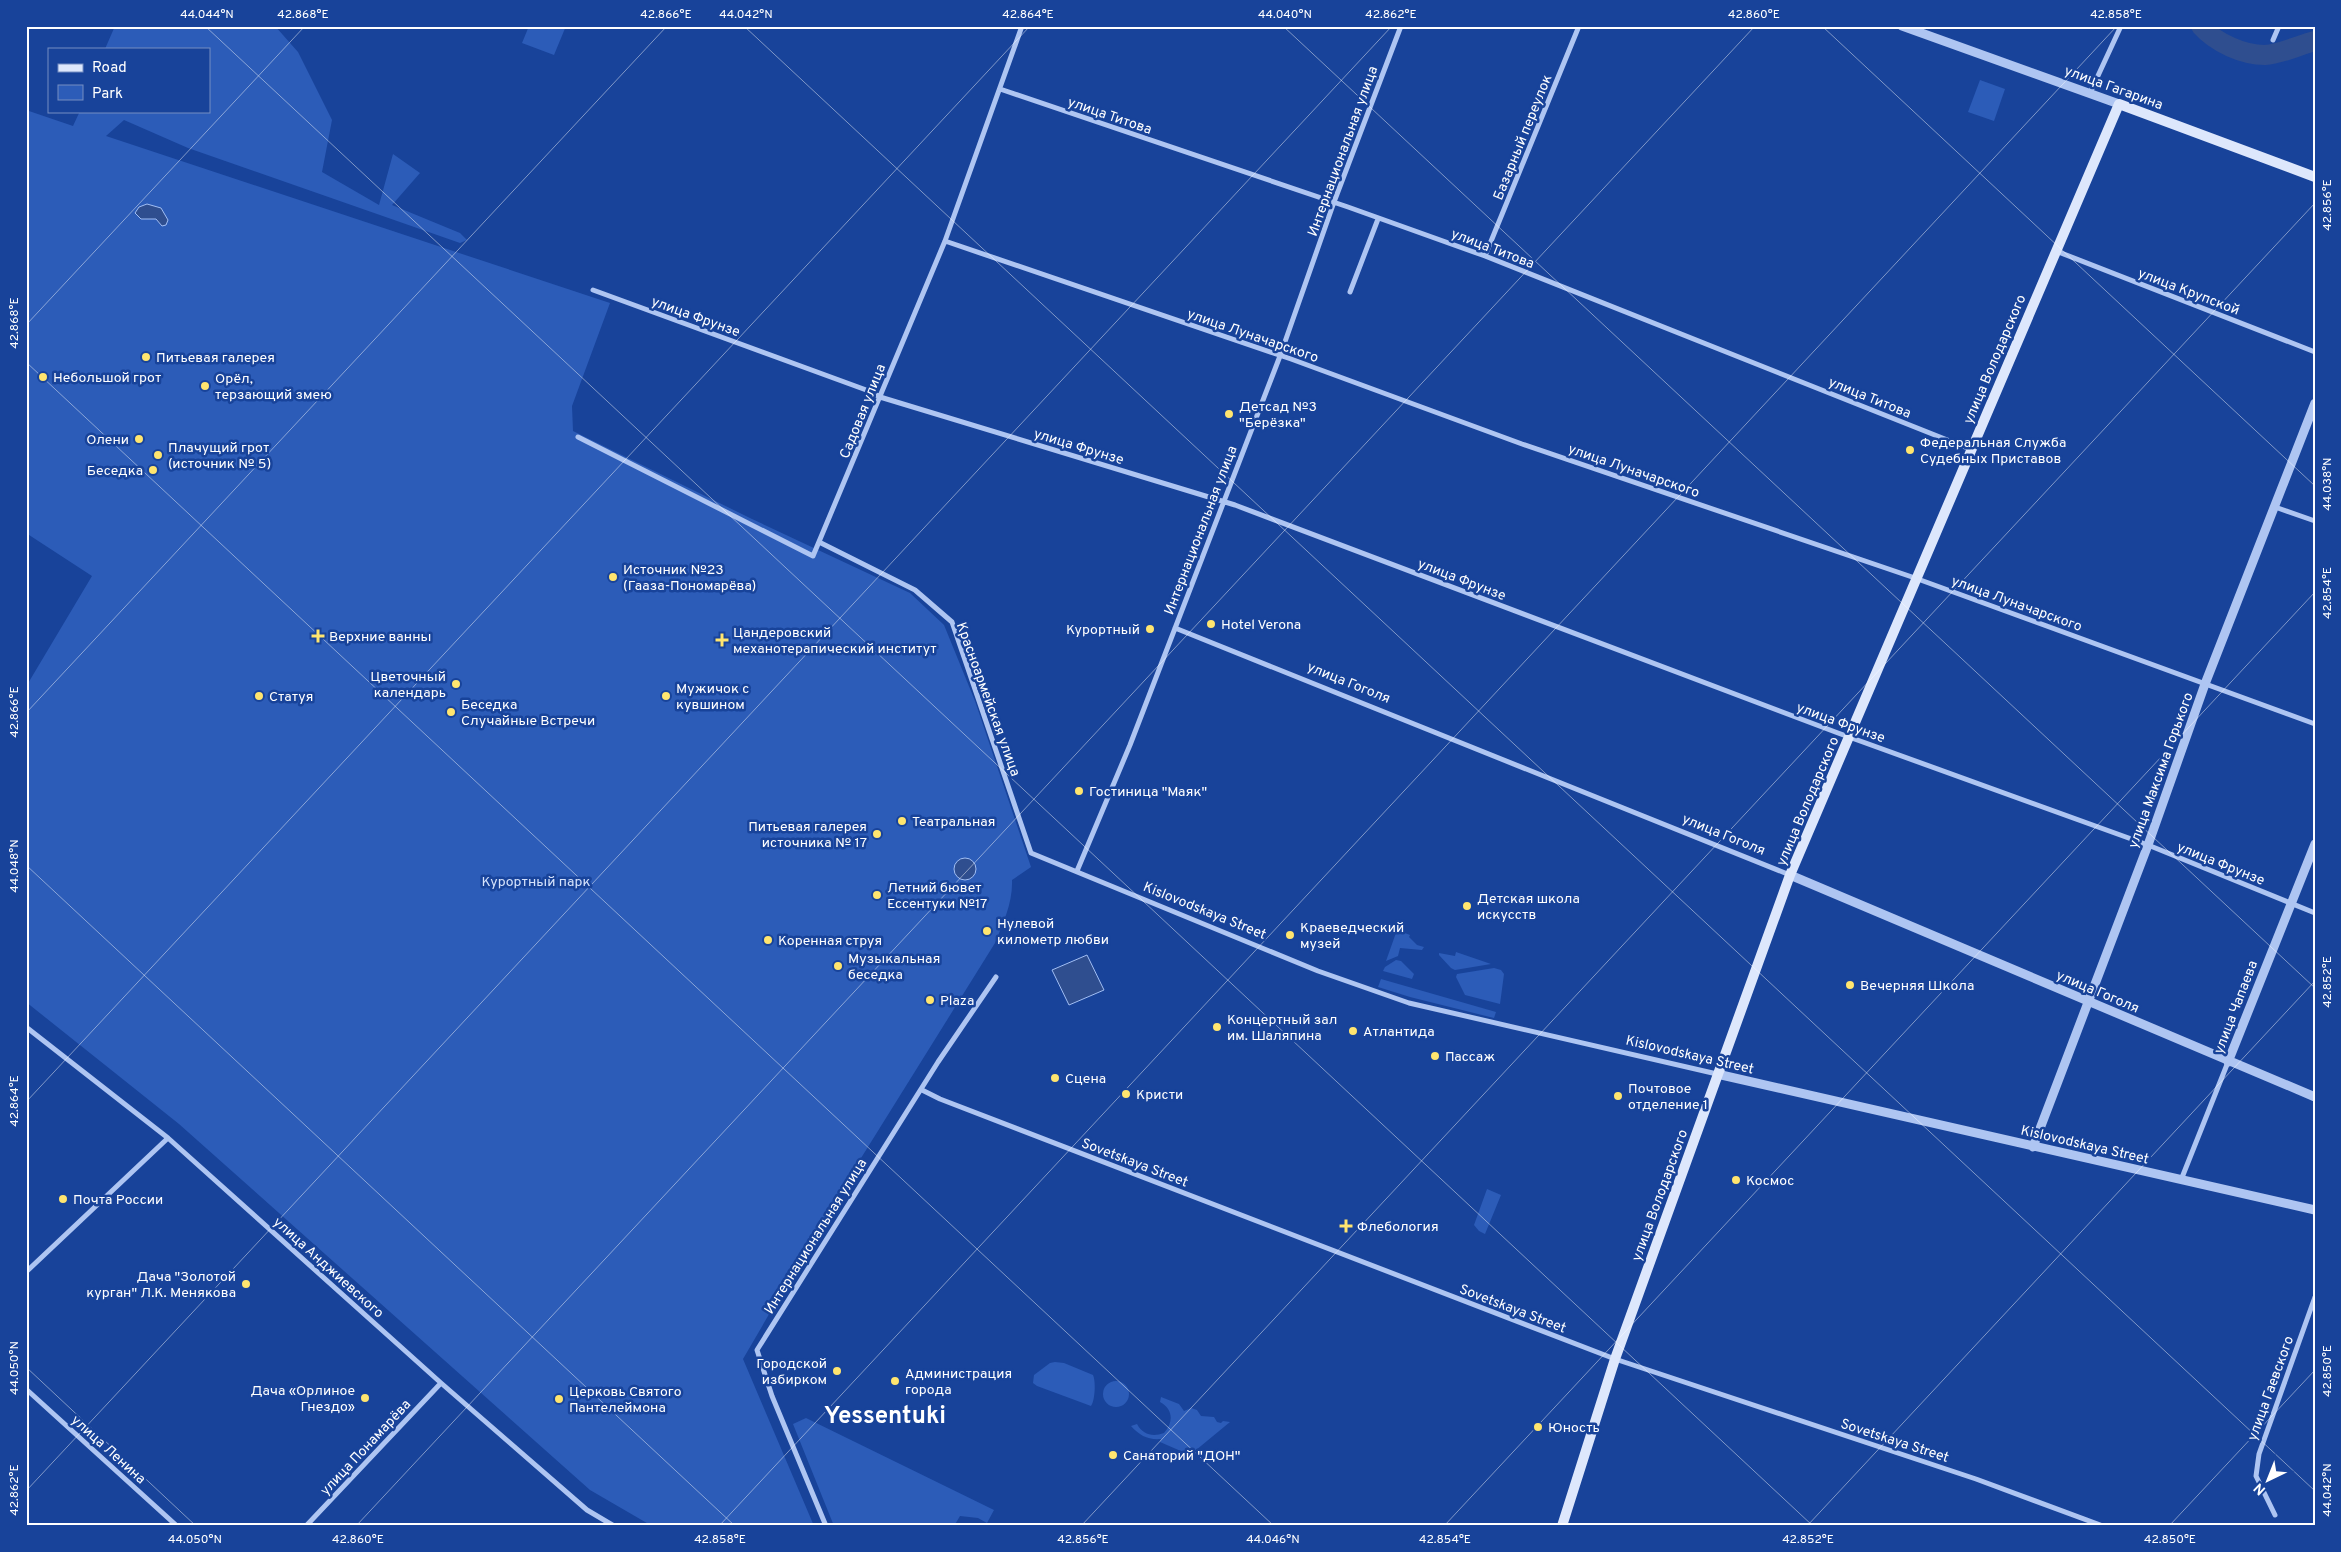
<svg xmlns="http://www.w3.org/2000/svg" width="2341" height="1552" font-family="Overpass,sans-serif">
  <rect width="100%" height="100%" fill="#18439a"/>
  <path fill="#2c5cb8" d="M 115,26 L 275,26 L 298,52 L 332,120 L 322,172 L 379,205 L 393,154 L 420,173 L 392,205 L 460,233 L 467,240 L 460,243 L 188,148 L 124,120 L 106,136 L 610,303 L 572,406 L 573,431 L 752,519 L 910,593 L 944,625 L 975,701 L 1031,867 L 1012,880 C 1013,902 1003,924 995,943 L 843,1187 L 743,1359 L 814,1526 L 652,1526 L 590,1490 L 179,1124 L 26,1002 L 27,685 L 92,576 L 26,533 L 26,110 L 73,126 L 80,111 L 209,111 L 209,49 L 105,49 Z
    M 529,26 L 566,26 L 554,55 L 522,43 Z
    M 1980,80 L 2005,89 L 1994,121 L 1968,112 Z
    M 1397,930 L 1410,935 L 1409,937 L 1417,945 L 1424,947 L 1422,950 L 1400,948 L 1398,956 L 1386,961 Z
    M 1456,952 L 1491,964 L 1455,970 L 1451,968 L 1439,955 L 1439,953 L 1455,956 Z
    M 1396,960 L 1401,961 L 1414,974 L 1412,979 L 1383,971 L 1385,967 Z
    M 1494,968 L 1501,970 L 1504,974 L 1500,1004 L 1465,995 L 1456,977 L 1457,974 Z
    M 1381,979 L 1496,1012 L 1494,1018 L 1410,997 L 1378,987 Z
    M 1487,1189 L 1501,1195 L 1485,1234 L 1479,1231 L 1474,1225 Z
    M 1055,1362 L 1064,1363 L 1093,1375 C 1096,1381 1095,1401 1091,1406 L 1037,1386 L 1033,1383 L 1034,1375 L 1050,1363 Z
    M1103 1394a13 13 0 1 1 26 0a13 13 0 1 1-26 0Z
    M 1161,1397 L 1179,1404 L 1184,1411 L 1191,1408 L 1197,1410 L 1201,1416 L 1214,1417 L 1217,1422 L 1221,1423 L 1223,1421 L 1230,1422 L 1190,1455 L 1160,1442 L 1161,1439 C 1148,1440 1140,1436 1131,1426 L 1137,1424 C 1143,1435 1153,1437 1164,1433 C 1174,1422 1173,1409 1160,1402 Z
    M 806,1418 L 994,1510 L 987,1523 L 978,1518 L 960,1516 L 954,1526 L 834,1526 L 793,1424 Z"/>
  <path fill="#2f4e8f" stroke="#a1bef4" d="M 147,204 L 161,208 L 168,220 L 166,225 L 162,226 L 156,219 L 141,219 L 135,213 L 139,207 Z
    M954 869a11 11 0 1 1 22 0a11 11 0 1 1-22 0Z
    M 1087,955 L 1104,990 L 1069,1005 L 1052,970 Z"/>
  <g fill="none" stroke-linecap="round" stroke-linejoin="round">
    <path stroke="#2f4e8f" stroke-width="20" d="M 2201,26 C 2216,43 2243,55 2265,55 C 2282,54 2299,45 2315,41"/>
    <path stroke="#aec5f2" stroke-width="5" d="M 2273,40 L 2279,26
      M 1000,89 L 1348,207 L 1485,256 L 1970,449
      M 2090,93 L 2121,26
      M 945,241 L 1291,359 L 1522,444 L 1915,578 L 2315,724
      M 2056,251 L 2315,352
      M 1485,256 L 1579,26
      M 593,290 L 869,391 L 880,397 L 1235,505 L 1838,733 L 2148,845 L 2315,913
      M 1350,292 L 1378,219
      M 578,437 L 813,556 L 945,241 L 1022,26
      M 2275,507 L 2315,521
      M 821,543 L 915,590 L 952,622 L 1031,853 L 1318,971 L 1409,1003 L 1717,1074
      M 1175,628 L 1790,875
      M 1077,871 L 1130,745 L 1280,356 L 1334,202 L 1401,26
      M 26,1027 L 168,1138 L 441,1383 L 587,1510 L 614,1526
      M 922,1090 L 940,1099 L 1615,1359 L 1976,1479 L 2103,1526
      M 2181,1180 L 2228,1062
      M 26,1272 L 168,1138
      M 26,1389 L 177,1526
      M 2275,1515 L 2256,1476 L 2259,1454 L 2315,1297
      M 306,1526 L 441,1383
      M 826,1526 L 772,1396 L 757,1350 L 938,1062 L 996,977"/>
    <path stroke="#aec5f2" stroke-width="9" d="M 1902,26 L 2119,104
      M 1790,875 L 2315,1097
      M 2228,1062 L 2315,844
      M 1717,1074 L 2315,1210
      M 2033,1147 L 2148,845 L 2205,684 L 2315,403"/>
    <path stroke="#dde7fc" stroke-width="10" d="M 1562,1526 L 1615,1359 L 1790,875 L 2119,104 L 2315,177"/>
  </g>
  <path fill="none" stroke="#fff" stroke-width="1" stroke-opacity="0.45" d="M 205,26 L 1813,1526M 744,26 L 2315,1491M 1283,26 L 2315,988M 1822,26 L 2315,486M 26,325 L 305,26M 26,362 L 1274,1526M 26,713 L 667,26M 26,865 L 735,1526M 26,1102 L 1030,26M 26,1367 L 196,1526M 26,1491 L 1392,26M 356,1526 L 1755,26M 719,1526 L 2117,26M 1081,1526 L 2315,203M 1444,1526 L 2315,592M 1807,1526 L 2315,981M 2169,1526 L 2315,1370"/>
  <g fill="#ffe56f" stroke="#18439a" stroke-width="2">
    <circle cx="146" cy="357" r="5"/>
    <circle cx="43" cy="377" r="5"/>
    <circle cx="205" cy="386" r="5"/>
    <circle cx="1229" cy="414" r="5"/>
    <circle cx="139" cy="439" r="5"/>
    <circle cx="1910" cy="450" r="5"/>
    <circle cx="158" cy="455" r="5"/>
    <circle cx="153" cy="470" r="5"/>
    <circle cx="613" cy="577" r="5"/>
    <circle cx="1211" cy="624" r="5"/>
    <circle cx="1150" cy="629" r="5"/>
    <path d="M315.5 628.5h5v5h5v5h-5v5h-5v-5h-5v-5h5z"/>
    <path d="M719.5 632.5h5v5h5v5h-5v5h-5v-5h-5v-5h5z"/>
    <circle cx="456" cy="684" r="5"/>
    <circle cx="259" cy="696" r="5"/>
    <circle cx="666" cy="696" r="5"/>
    <circle cx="451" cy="712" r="5"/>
    <circle cx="1079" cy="791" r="5"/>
    <circle cx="902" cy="821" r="5"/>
    <circle cx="877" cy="834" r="5"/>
    <circle cx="877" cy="895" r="5"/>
    <circle cx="1467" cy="906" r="5"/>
    <circle cx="987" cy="931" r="5"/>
    <circle cx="1290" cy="935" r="5"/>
    <circle cx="768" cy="940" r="5"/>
    <circle cx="838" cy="966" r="5"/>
    <circle cx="1850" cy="985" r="5"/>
    <circle cx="930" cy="1000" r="5"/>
    <circle cx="1217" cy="1027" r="5"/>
    <circle cx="1353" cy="1031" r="5"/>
    <circle cx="1435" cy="1056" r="5"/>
    <circle cx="1055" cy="1078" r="5"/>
    <circle cx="1126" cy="1094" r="5"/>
    <circle cx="1618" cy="1096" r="5"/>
    <circle cx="1736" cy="1180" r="5"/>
    <circle cx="63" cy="1199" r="5"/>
    <path d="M1343.5 1218.5h5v5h5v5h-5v5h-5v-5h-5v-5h5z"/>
    <circle cx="246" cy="1284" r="5"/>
    <circle cx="837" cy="1371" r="5"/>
    <circle cx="895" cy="1381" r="5"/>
    <circle cx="365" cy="1398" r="5"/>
    <circle cx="559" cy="1399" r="5"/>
    <circle cx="1538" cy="1427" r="5"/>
    <circle cx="1113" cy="1455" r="5"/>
  </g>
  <g text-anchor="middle" stroke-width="5" stroke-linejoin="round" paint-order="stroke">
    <g font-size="14" fill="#fff" stroke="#18439a">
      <text transform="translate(2114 87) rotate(20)" y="5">улица Гагарина</text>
      <text transform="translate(1110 115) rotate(19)" y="5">улица Титова</text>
      <text transform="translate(1522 137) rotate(-68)" y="5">Базарный переулок</text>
      <text transform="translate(1342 151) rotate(-70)" y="5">Интернациональная улица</text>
      <text transform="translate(1493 248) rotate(21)" y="5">улица Титова</text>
      <text transform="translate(2189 291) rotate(21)" y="5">улица Крупской</text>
      <text transform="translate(696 316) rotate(20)" y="5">улица Фрунзе</text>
      <text transform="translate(1253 335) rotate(19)" y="5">улица Луначарского</text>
      <text transform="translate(1994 359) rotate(-67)" y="5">улица Володарского</text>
      <text transform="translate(1870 397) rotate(22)" y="5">улица Титова</text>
      <text transform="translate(862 411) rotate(-68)" y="5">Садовая улица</text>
      <text transform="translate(1079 446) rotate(17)" y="5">улица Фрунзе</text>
      <text transform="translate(1634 470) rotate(19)" y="5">улица Луначарского</text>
      <text transform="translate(1200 530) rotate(-69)" y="5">Интернациональная улица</text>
      <text transform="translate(1462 579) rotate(21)" y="5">улица Фрунзе</text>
      <text transform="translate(2017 603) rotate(20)" y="5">улица Луначарского</text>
      <text transform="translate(1349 682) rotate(22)" y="5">улица Гоголя</text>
      <text transform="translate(989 699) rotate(70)" y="5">Красноармейская улица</text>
      <text transform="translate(1841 722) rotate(20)" y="5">улица Фрунзе</text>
      <text transform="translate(2160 770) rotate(-70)" y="5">улица Максима Горького</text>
      <text transform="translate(1807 801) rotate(-67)" y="5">улица Володарского</text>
      <text transform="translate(1724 834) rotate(22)" y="5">улица Гоголя</text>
      <text transform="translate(2221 863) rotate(22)" y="5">улица Фрунзе</text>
      <text transform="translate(1205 910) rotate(22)" y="5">Kislovodskaya Street</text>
      <text transform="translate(2098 991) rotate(23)" y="5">улица Гоголя</text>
      <text transform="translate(2235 1007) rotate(-69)" y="5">улица Чапаева</text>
      <text transform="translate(1690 1054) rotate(13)" y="5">Kislovodskaya Street</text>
      <text transform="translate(2085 1144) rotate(13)" y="5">Kislovodskaya Street</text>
      <text transform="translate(1135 1162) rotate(21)" y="5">Sovetskaya Street</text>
      <text transform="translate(1659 1195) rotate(-70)" y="5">улица Володарского</text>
      <text transform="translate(815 1236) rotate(-58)" y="5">Интернациональная улица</text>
      <text transform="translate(329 1267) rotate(42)" y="5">улица Анджиевского</text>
      <text transform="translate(1513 1308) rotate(21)" y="5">Sovetskaya Street</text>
      <text transform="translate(2270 1388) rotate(-70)" y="5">улица Гаевского</text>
      <text transform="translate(1895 1440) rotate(18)" y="5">Sovetskaya Street</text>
      <text transform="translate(365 1447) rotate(-47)" y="5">улица Понамарёва</text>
      <text transform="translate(109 1449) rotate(42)" y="5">улица Ленина</text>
    </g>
    <g font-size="14" fill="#fff" stroke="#18439a" text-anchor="start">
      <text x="156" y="362">Питьевая галерея</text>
      <text x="53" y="382">Небольшой грот</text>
      <text x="215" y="383">Орёл,<tspan x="215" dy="16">терзающий змею</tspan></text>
      <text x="1239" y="411">Детсад №3<tspan x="1239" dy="16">"Берёзка"</tspan></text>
      <text x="129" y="444" text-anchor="end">Олени</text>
      <text x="1920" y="447">Федеральная Служба<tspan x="1920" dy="16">Судебных Приставов</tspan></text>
      <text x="168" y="452">Плачущий грот<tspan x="168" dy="16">(источник № 5)</tspan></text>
      <text x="143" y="475" text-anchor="end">Беседка</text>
      <text x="623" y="574">Источник №23<tspan x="623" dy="16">(Гааза-Пономарёва)</tspan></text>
      <text x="1221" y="629">Hotel Verona</text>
      <text x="1140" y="634" text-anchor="end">Курортный</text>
      <text x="733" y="637">Цандеровский<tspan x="733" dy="16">механотерапический институт</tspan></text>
      <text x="329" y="641">Верхние ванны</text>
      <text x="446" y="681" text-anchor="end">Цветочный<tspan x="446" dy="16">календарь</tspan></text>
      <text x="676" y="693">Мужичок с<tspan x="676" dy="16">кувшином</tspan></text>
      <text x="269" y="701">Статуя</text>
      <text x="461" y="709">Беседка<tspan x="461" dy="16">Случайные Встречи</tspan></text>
      <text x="1089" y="796">Гостиница "Маяк"</text>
      <text x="912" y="826">Театральная</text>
      <text x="867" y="831" text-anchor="end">Питьевая галерея<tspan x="867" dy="16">источника № 17</tspan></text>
      <text x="887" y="892">Летний бювет<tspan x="887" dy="16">Ессентуки №17</tspan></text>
      <text x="1477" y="903">Детская школа<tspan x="1477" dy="16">искусств</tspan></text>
      <text x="997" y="928">Нулевой<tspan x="997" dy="16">километр любви</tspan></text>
      <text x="1300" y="932">Краеведческий<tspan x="1300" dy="16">музей</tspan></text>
      <text x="778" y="945">Коренная струя</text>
      <text x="848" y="963">Музыкальная<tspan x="848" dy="16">беседка</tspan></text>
      <text x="1860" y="990">Вечерняя Школа</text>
      <text x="940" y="1005">Plaza</text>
      <text x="1227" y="1024">Концертный зал<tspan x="1227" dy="16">им. Шаляпина</tspan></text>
      <text x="1363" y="1036">Атлантида</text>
      <text x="1445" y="1061">Пассаж</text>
      <text x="1065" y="1083">Сцена</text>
      <text x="1628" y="1093">Почтовое<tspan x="1628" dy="16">отделение 1</tspan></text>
      <text x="1136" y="1099">Кристи</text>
      <text x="1746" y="1185">Космос</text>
      <text x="73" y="1204">Почта России</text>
      <text x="1357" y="1231">Флебология</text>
      <text x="236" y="1281" text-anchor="end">Дача "Золотой<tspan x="236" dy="16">курган" Л.К. Менякова</tspan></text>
      <text x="827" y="1368" text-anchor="end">Городской<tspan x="827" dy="16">избирком</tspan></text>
      <text x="905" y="1378">Администрация<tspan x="905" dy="16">города</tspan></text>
      <text x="355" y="1395" text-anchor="end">Дача «Орлиное<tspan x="355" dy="16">Гнездо»</tspan></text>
      <text x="569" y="1396">Церковь Святого<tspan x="569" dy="16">Пантелеймона</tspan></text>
      <text x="1548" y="1432">Юность</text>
      <text x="1123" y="1460">Санаторий "ДОН"</text>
    </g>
    <g font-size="14" fill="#d6e3fc" stroke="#18439a">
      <text x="536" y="886">Курортный парк</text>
    </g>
    <g font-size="24" font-weight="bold" fill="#fff" stroke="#18439a">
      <text x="885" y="1423">Yessentuki</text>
    </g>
  </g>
  <rect width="2341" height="1552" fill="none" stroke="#18439a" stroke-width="55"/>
  <rect x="48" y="48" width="162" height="65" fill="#18439a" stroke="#748ec2"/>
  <rect x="58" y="64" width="25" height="8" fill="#dde7fc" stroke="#748ec2"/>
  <text x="92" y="72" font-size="15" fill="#ffffff">Road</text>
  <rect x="58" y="85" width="25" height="15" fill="#2c5cb8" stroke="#748ec2"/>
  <text x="92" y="98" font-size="15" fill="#ffffff">Park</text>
  <g transform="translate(2268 1480) rotate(223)" stroke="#18439a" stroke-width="4" paint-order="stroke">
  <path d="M0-4L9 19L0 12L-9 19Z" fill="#ffffff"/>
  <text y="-8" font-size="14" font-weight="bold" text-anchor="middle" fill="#ffffff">N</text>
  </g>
  <rect x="28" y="28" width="2286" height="1496" fill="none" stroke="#fff" stroke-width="2"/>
  <g font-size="12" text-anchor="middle" fill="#fff">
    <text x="207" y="18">44.044°N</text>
    <text x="303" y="18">42.868°E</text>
    <text x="666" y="18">42.866°E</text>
    <text x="746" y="18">44.042°N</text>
    <text x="1028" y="18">42.864°E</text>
    <text x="1285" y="18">44.040°N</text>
    <text x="1391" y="18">42.862°E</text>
    <text x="1754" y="18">42.860°E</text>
    <text x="2116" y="18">42.858°E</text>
    <text transform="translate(2327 205) rotate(-90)" y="4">42.856°E</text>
    <text transform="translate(14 323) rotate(-90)" y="4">42.868°E</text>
    <text transform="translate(2327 484) rotate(-90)" y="4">44.038°N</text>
    <text transform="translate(2327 593) rotate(-90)" y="4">42.854°E</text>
    <text transform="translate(14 712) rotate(-90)" y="4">42.866°E</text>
    <text transform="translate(14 866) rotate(-90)" y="4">44.048°N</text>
    <text transform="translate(2327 982) rotate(-90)" y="4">42.852°E</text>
    <text transform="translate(14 1101) rotate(-90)" y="4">42.864°E</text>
    <text transform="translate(14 1368) rotate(-90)" y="4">44.050°N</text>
    <text transform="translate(2327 1371) rotate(-90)" y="4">42.850°E</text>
    <text transform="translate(2327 1490) rotate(-90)" y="4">44.042°N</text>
    <text transform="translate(14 1490) rotate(-90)" y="4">42.862°E</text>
    <text x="195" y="1543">44.050°N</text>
    <text x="358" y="1543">42.860°E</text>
    <text x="720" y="1543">42.858°E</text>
    <text x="1083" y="1543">42.856°E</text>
    <text x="1273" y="1543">44.046°N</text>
    <text x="1445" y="1543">42.854°E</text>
    <text x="1808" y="1543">42.852°E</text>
    <text x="2170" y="1543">42.850°E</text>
  </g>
</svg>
